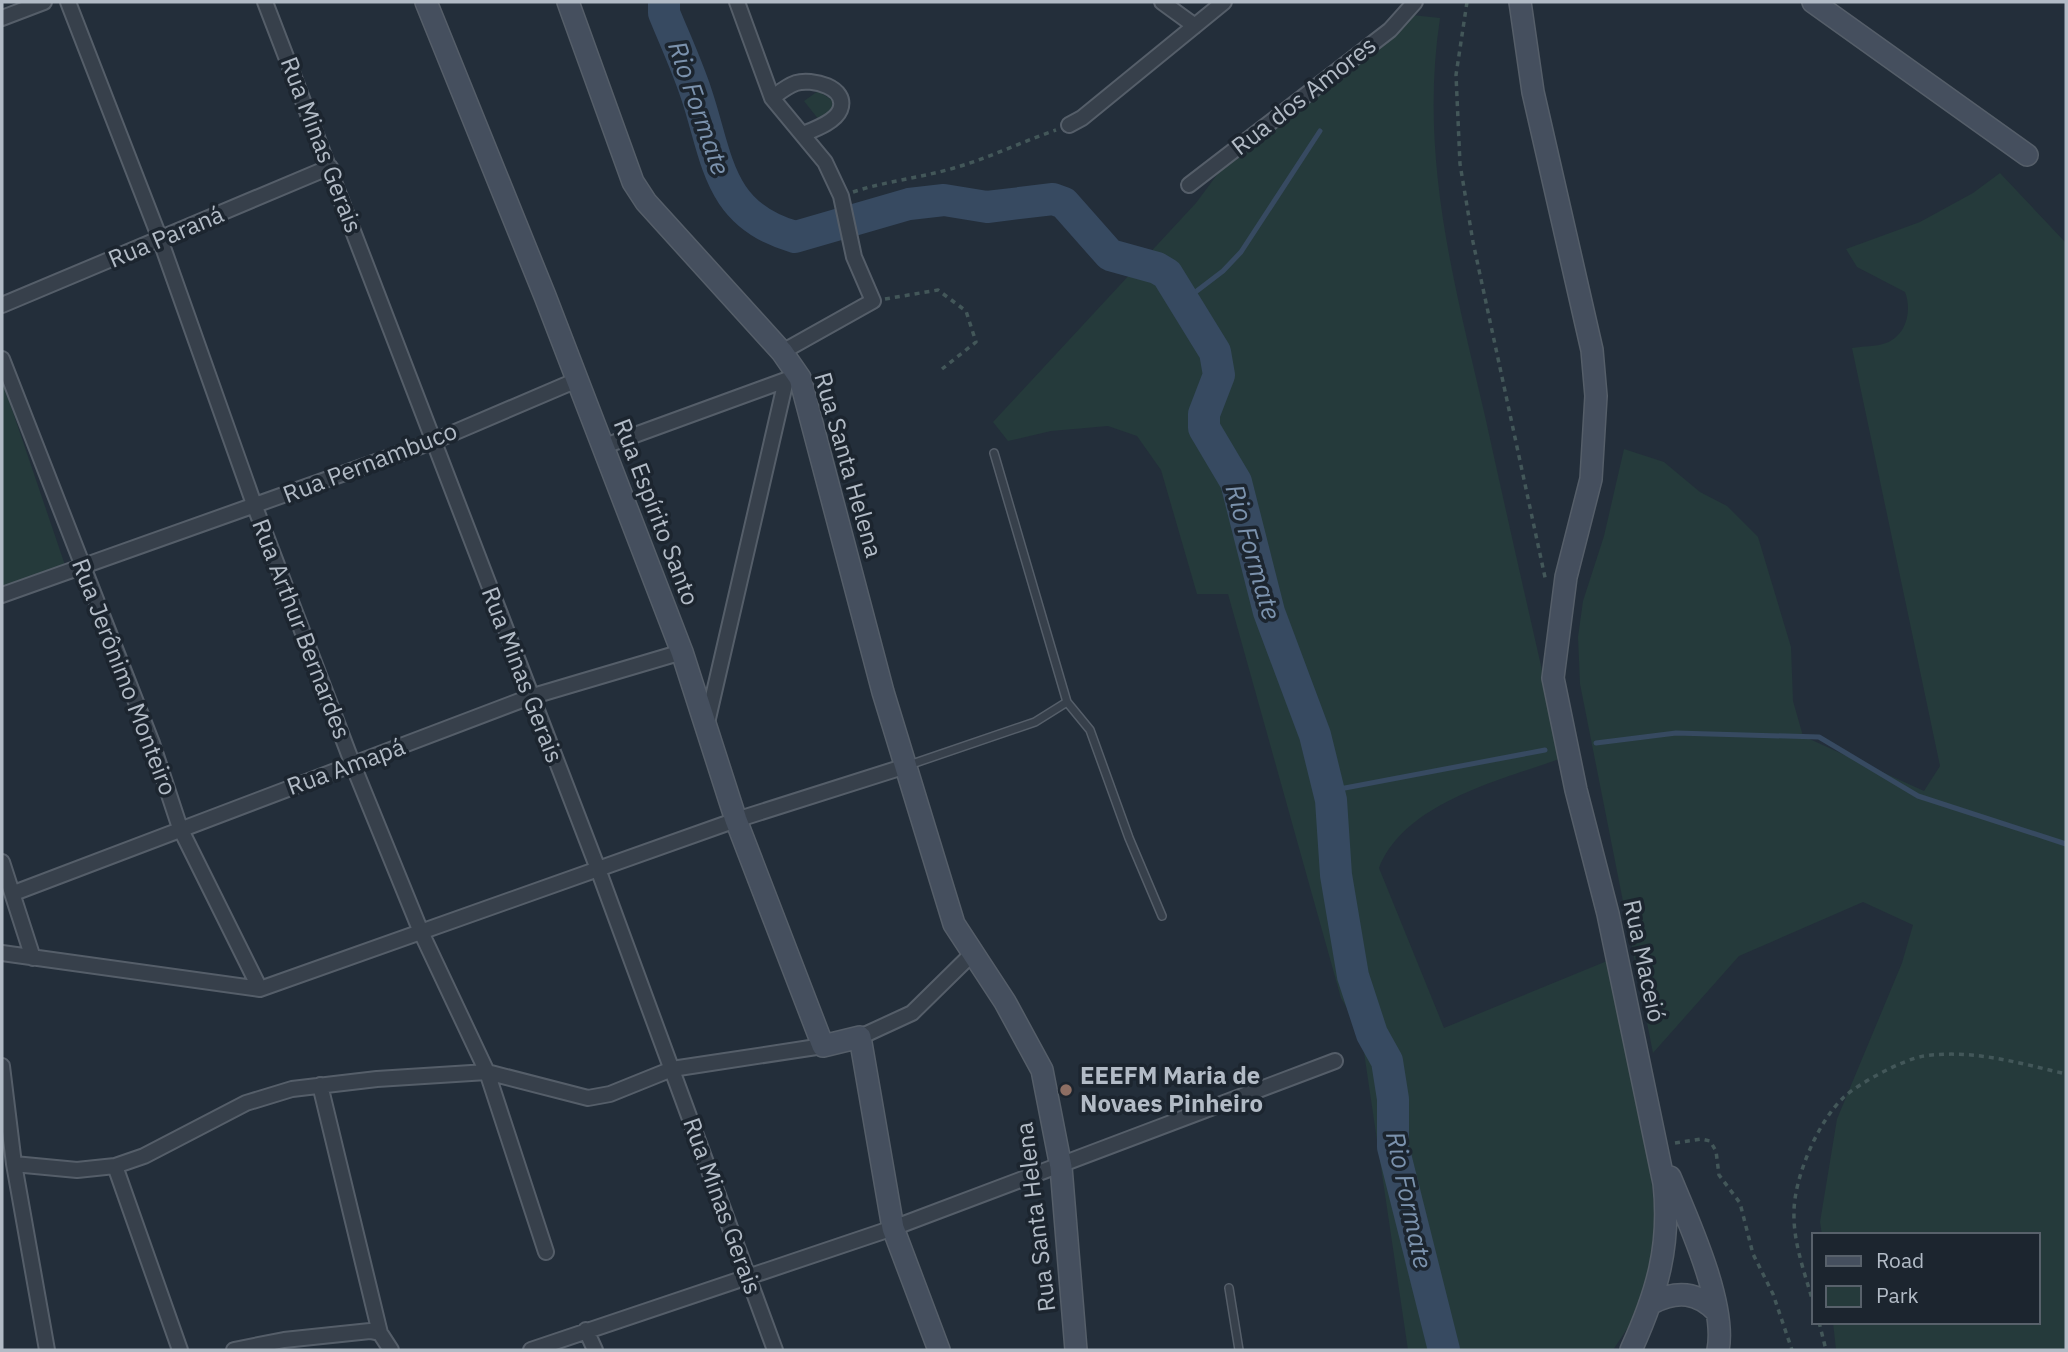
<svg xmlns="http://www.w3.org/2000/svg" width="2068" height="1352" font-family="'IBM Plex Sans',sans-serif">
  <rect width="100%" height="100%" fill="#232e3a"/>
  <path fill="#253a3b" d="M 1412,15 L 1440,18 C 1419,157 1454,282 1485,416 C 1510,530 1536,644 1562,758 C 1502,780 1405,802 1379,868 L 1444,1028 L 1607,961 L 1651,1176 L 1656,1225 L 1652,1263 L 1635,1317 L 1613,1350 L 1408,1350 L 1361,1032 L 1341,998 L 1228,594 L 1197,594 L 1161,470 L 1137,436 L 1108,426 L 1051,431 L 1008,441 L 993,422 L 1196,203 L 1245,137 Z
    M 818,91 L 832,100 L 832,110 L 819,120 L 804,101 Z
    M 2000,173 L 2066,243 L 2066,1350 L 1836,1350 L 1833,1322 L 2038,1322 L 2038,1235 L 1822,1235 L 1820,1222 L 1837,1119 L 1902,963 L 1913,925 L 1863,902 L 1739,956 L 1653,1053 L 1580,684 L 1578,637 L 1583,601 L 1604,536 L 1624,449 L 1664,462 L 1700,492 L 1727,506 L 1758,537 L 1791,647 L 1793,701 L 1803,736 L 1924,791 L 1940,766 L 1852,348 C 1862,346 1876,347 1886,343 C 1907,335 1912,310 1905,292 L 1857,267 L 1846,249 L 1920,222 L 1973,193 Z
    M 2,380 L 66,568 L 2,590 Z"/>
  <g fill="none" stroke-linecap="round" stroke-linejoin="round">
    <path stroke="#374a61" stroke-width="5" d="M 1185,300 L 1223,271 L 1241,252 L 1320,131
      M 1596,743 L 1676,733 L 1819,737 L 1918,796 L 2066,844
      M 1329,791 L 1545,750"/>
    <path stroke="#374a61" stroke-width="32" d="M 664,2 L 664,13 C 675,40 687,66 696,93 C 718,158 717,215 795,237 L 909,204 L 944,200 L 987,207 L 1053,199 L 1064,203 L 1110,255 L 1157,268 L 1167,274 L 1215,352 L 1219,375 L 1204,414 L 1204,428 L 1236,482 L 1269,612 L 1315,735 L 1331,800 L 1336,875 L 1353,976 L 1372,1034 L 1387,1061 L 1393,1099 L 1393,1147 L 1444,1350"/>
    <g stroke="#555e69" stroke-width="10">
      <path id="lane" d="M 1067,702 L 1090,730 L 1129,838 L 1162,916
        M 909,765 L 1035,722 L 1067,702 L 994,453
        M 1229,1288 L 1239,1350"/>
    </g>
    <g stroke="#555e69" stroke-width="18">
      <path id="street" d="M 68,2 L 160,239 L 255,507 L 353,765 L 421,932 L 487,1072 L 546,1252
        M 265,2 L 598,869 L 775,1350
        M 737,2 L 772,98 L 825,162 L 841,196 L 854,257 L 873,301 L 782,352
        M 1162,2 L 1195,26
        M 2,18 L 44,2
        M 772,98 C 780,92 787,86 796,83 C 811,78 849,87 840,110 C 835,122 815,129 803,134
        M 1069,125 L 1082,118 L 1224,2
        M 1189,185 L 1390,30 L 1415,2
        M 2,305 L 330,167
        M 2,359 L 152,743 L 180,828 L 260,989
        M 602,447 L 791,378
        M 2,595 L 432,442 L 577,380
        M 707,723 L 786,380
        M 2,862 L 33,958
        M 14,893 L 530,697 L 682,652
        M 2,953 L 260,989 L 736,820 L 906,766
        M 860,1037 L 912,1013 L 973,953
        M 2,1066 L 14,1164 L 47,1350
        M 320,1085 L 380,1333
        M 14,1164 L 77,1170 L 115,1166 L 144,1156 L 246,1103 L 292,1089 L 377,1079 L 487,1072 L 588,1098 L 610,1094 L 672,1069 L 823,1046
        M 115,1166 L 180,1350
        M 586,1330 L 595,1350
        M 234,1350 L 284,1340 L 370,1331 L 380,1333 L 391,1350
        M 531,1350 L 893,1228 L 1335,1061"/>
    </g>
    <g stroke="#555e69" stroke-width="24">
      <path id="secondary" d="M 426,2 L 545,296 L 682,652 L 736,820 L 823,1046 L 860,1037 L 893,1228 L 939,1350
        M 568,2 L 633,182 L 646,202 L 782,352 L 800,378 L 883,692 L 954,924 L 1005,1002 L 1042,1070 L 1061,1167 L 1076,1350
        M 1520,2 L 1533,92 L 1592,350 L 1596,396 L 1591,479 L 1566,577 L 1553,678 L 1576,790 L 1608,914 L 1664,1183 C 1671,1246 1657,1293 1631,1350
        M 1813,2 L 2027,155
        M 1670,1177 C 1688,1220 1727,1305 1718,1350
        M 1652,1303 C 1677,1290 1698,1292 1717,1312"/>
    </g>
    <path stroke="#435759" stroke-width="3.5" stroke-dasharray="5 5" stroke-linecap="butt" d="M 1467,2 L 1456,75 L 1460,164 L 1473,242 L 1546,582
      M 853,192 C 886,181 920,178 954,168 C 989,158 1021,142 1056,130
      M 885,299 L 938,290 L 966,311 L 976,342 L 942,369
      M 1675,1143 L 1701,1139 L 1710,1141 L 1716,1151 L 1719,1175 L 1740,1203 L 1753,1254 L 1773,1294 L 1792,1350
      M 1814,1306 C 1806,1276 1793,1244 1794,1212 C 1794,1178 1818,1121 1844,1097 C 1859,1083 1904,1059 1924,1056 C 1973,1049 2019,1063 2066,1074
      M 1819,1322 L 1826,1350"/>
    <use href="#lane" stroke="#37404b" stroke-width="7"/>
    <use href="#street" stroke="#37404b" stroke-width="14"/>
    <use href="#secondary" stroke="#454f5e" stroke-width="21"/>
  </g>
  <circle fill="#8d6e63" stroke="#1c252f" stroke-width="2.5" cx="1066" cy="1090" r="7"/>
  <g text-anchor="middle" stroke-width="7" stroke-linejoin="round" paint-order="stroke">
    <g font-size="24" fill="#b2bbc6" stroke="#1c252f">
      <text transform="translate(1304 96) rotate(-38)" y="8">Rua dos Amores</text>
      <text transform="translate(321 145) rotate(69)" y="8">Rua Minas Gerais</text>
      <text transform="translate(166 237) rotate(-23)" y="8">Rua Paraná</text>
      <text transform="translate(370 463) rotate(-21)" y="8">Rua Pernambuco</text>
      <text transform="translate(848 465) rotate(74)" y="8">Rua Santa Helena</text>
      <text transform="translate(656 512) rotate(69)" y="8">Rua Espírito Santo</text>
      <text transform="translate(301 629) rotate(69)" y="8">Rua Arthur Bernardes</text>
      <text transform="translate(522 675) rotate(69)" y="8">Rua Minas Gerais</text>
      <text transform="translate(124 677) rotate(69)" y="8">Rua Jerônimo Monteiro</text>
      <text transform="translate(346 767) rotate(-20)" y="8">Rua Amapá</text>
      <text transform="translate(1644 961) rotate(78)" y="8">Rua Maceió</text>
      <text transform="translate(722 1206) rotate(70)" y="8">Rua Minas Gerais</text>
      <text transform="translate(1036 1217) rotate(-97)" y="8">Rua Santa Helena</text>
    </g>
    <g font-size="24" font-weight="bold" fill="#b2bbc6" stroke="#1c252f" text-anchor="start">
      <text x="1080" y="1084">EEEFM Maria de<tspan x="1080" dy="28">Novaes Pinheiro</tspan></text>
    </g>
    <g font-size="26" font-style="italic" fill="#7b92ad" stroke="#1c252f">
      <text transform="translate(699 108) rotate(71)" y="9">Rio Formate</text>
      <text transform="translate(1253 552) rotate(74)" y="9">Rio Formate</text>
      <text transform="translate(1409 1200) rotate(78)" y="9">Rio Formate</text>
    </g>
  </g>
  <rect width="2068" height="1352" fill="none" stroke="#b2bbc6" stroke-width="7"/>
  <rect x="1812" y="1233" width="228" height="91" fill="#1c252f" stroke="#58616b" stroke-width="2"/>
  <rect x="1826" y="1256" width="35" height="10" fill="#454f5e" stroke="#58616b" stroke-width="2"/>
  <text x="1876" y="1268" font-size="21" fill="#b2bbc6">Road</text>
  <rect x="1826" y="1286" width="35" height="21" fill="#253a3b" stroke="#58616b" stroke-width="2"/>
  <text x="1876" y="1303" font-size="21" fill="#b2bbc6">Park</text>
</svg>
